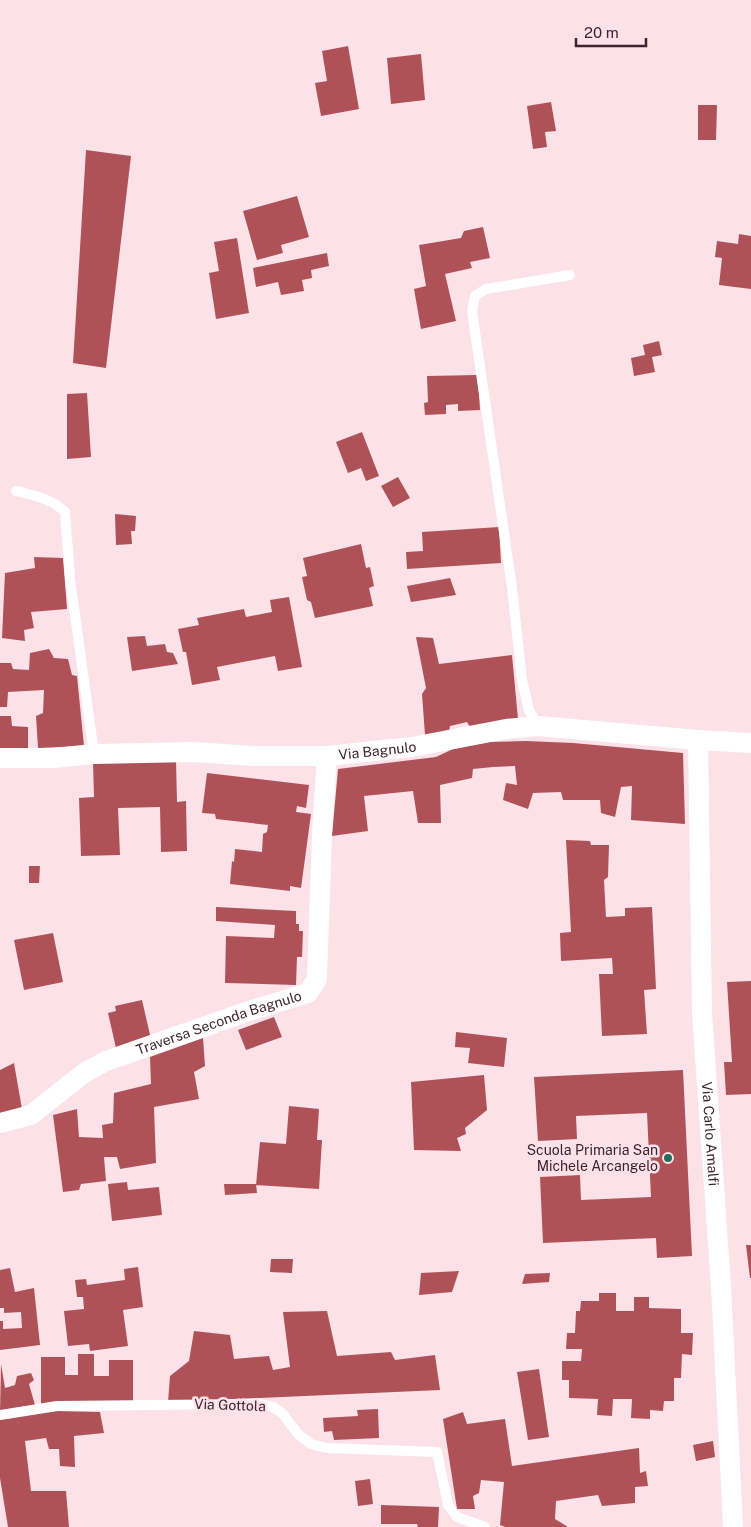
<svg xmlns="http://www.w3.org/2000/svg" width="751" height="1527" font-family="'Public Sans',sans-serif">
  <rect width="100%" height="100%" fill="#fce1e9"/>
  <path fill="#ae5258" d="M 348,46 L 359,109 L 321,116 L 315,83 L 327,81 L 322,51 Z
    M 421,54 L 425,100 L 391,104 L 387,58 Z
    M 551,102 L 556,131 L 545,132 L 547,147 L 533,149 L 527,106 Z
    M 698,105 L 717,105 L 716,140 L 698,140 Z
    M 86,150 L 131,156 L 106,368 L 73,363 Z
    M 297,196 L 309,237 L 281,245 L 283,253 L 257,260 L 243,211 Z
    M 483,227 L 490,258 L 470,262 L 472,268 L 445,274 L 456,321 L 421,329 L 414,289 L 426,286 L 419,245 L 461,238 L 464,231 Z
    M 739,234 L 751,236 L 751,289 L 719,285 L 722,258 L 715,257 L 717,241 L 738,244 Z
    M 237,238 L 249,313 L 216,319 L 209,273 L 219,271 L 214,242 Z
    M 327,253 L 329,266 L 311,270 L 312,278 L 302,280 L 304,291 L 281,295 L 278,282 L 256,287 L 253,268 Z
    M 659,341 L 662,355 L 652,357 L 655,372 L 634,376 L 631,358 L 645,355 L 643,345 Z
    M 478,375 L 480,410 L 458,411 L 458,404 L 446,405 L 446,414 L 425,415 L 424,403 L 428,402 L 427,376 Z
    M 87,393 L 91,457 L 67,459 L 67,394 Z
    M 362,432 L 379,476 L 366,481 L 361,468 L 348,473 L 336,442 Z
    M 398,477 L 410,498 L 393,507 L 381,486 Z
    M 115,514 L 136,516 L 135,531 L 131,531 L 132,544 L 116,545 Z
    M 499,527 L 501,563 L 407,569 L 406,552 L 423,551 L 422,532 Z
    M 361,544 L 366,568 L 370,567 L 374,586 L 369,588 L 373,606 L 315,618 L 311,602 L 307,600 L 302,577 L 307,576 L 303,558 Z
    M 34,557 L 63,558 L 67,609 L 31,612 L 34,628 L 24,630 L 25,641 L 2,638 L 5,573 L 35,568 Z
    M 450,578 L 456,595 L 411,602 L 407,586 Z
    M 289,597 L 302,667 L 278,671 L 275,656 L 217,667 L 220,680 L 192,685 L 186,652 L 183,652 L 178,629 L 199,625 L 197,618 L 244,609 L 246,617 L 272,612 L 270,600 Z
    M 145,636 L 147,646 L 165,644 L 167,652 L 173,653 L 178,664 L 132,671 L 127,637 Z
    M 416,637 L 433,638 L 439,664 L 512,655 L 518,719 L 470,727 L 467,722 L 450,726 L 448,737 L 425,735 L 422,694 L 426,688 Z
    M 49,649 L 54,658 L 68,659 L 72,675 L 77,676 L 84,746 L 38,748 L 36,716 L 43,713 L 44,690 L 8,692 L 7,707 L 0,707 L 0,663 L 11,663 L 13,669 L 29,670 L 30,653 Z
    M 0,716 L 11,716 L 12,726 L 28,727 L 28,749 L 0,749 Z
    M 526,741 L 573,743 L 683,753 L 685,824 L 631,820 L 632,786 L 621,787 L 615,817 L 601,813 L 600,800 L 563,800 L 561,792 L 533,793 L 528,809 L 503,800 L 506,783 L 517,785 L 515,766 L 493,767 L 473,769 L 472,778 L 440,785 L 441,823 L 418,823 L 413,791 L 364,796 L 368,831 L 332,836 L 338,769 L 436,757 L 453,749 L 488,742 Z
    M 176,760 L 177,802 L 186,801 L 187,851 L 161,852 L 160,807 L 118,808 L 120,855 L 81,856 L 79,798 L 94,797 L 93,762 Z
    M 207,773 L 309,785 L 306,808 L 297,806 L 296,812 L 311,814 L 301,888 L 290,886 L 290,891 L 230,884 L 232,861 L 234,862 L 235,849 L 262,852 L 263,834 L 267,832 L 268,825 L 216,819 L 215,814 L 202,813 Z
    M 566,840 L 590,841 L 591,845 L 609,845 L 608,877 L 604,880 L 606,917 L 625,916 L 625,908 L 652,907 L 656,989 L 644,990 L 647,1034 L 602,1036 L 599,974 L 613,974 L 612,958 L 561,961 L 560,933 L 571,932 Z
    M 29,866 L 40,866 L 39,883 L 29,883 Z
    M 216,907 L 296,911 L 296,924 L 299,924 L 299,931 L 303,931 L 302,957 L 297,957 L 296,985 L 225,983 L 226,936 L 274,938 L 275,925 L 216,921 Z
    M 53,933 L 63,982 L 24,990 L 14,940 Z
    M 751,981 L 751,1094 L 726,1095 L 724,1062 L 732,1062 L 727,982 Z
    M 142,1000 L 151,1039 L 116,1048 L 108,1013 L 116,1011 L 115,1006 Z
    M 274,1017 L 282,1037 L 246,1050 L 238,1030 Z
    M 456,1032 L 507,1038 L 504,1067 L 468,1063 L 470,1048 L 455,1047 Z
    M 203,1038 L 205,1066 L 194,1072 L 199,1099 L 154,1107 L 156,1163 L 120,1169 L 117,1157 L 104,1157 L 106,1181 L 81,1184 L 79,1190 L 63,1192 L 53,1115 L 77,1109 L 79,1137 L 103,1138 L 102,1125 L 113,1123 L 114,1093 L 151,1084 L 150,1057 Z
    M 14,1063 L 22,1109 L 0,1115 L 0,1070 Z
    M 683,1070 L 692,1256 L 657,1258 L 656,1238 L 543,1243 L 540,1177 L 580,1175 L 581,1200 L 651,1197 L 647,1113 L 576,1116 L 577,1139 L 538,1141 L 534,1077 Z
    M 484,1075 L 487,1110 L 465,1128 L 466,1134 L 457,1138 L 461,1151 L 414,1150 L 411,1082 Z
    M 289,1106 L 319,1109 L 317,1140 L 322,1140 L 319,1189 L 256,1185 L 260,1142 L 286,1144 Z
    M 127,1182 L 128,1190 L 159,1187 L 162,1215 L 112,1221 L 108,1184 Z
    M 224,1184 L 256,1184 L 257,1193 L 225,1195 Z
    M 746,1245 L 751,1245 L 751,1278 L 750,1278 Z
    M 271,1259 L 293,1259 L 292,1273 L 270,1272 Z
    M 138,1267 L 143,1307 L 123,1310 L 128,1346 L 90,1351 L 89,1344 L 68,1346 L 64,1311 L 84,1309 L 83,1297 L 77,1297 L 75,1280 L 86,1279 L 87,1285 L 125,1280 L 124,1269 Z
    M 10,1268 L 15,1292 L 34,1288 L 40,1345 L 0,1350 L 0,1321 L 3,1321 L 3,1329 L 22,1328 L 21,1312 L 4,1313 L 4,1308 L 0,1308 L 0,1270 Z
    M 459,1271 L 452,1292 L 419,1295 L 421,1273 Z
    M 550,1273 L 549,1282 L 522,1284 L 525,1274 Z
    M 599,1293 L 616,1293 L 616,1311 L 634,1311 L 634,1297 L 649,1297 L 649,1308 L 681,1309 L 681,1333 L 693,1333 L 692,1355 L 682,1354 L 681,1378 L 674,1378 L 674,1401 L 664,1401 L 663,1411 L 650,1410 L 650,1419 L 631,1418 L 632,1399 L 613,1399 L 612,1416 L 597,1415 L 598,1399 L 569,1398 L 569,1380 L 562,1380 L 562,1361 L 581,1361 L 582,1349 L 566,1349 L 567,1333 L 575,1333 L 576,1311 L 580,1311 L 581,1301 L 599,1301 Z
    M 327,1311 L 337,1356 L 391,1352 L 395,1360 L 435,1355 L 440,1390 L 168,1402 L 170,1376 L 189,1361 L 194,1331 L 230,1335 L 234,1359 L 269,1356 L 273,1370 L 290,1367 L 283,1312 Z
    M 78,1354 L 94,1354 L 94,1376 L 109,1376 L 109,1360 L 133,1360 L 133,1401 L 87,1401 L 41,1405 L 41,1357 L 65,1357 L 65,1375 L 78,1375 Z
    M 1,1364 L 5,1388 L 15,1385 L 17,1376 L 31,1373 L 34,1380 L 29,1384 L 35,1405 L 0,1412 Z
    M 539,1369 L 549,1437 L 528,1440 L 517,1372 Z
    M 378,1409 L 379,1438 L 334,1440 L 332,1431 L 324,1432 L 323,1418 L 358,1416 L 357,1410 Z
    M 55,1411 L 100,1412 L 104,1433 L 74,1436 L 75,1467 L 60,1466 L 59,1449 L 49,1449 L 46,1438 L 25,1441 L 31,1491 L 66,1491 L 69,1527 L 8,1527 L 0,1478 L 0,1418 Z
    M 463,1412 L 467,1424 L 505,1419 L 512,1466 L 639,1448 L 640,1473 L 646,1471 L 648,1486 L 635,1487 L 635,1503 L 602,1506 L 598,1495 L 556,1501 L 555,1519 L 568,1527 L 505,1527 L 500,1525 L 504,1482 L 481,1480 L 479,1493 L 473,1496 L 475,1509 L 457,1509 L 443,1419 Z
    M 713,1441 L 715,1457 L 696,1461 L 693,1445 Z
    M 370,1479 L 373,1504 L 358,1506 L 355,1481 Z
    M 381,1505 L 439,1507 L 438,1527 L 418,1527 L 417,1524 L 381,1524 Z"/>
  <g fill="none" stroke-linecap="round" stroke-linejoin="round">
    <path stroke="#fff" stroke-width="10" d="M 16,491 C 32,495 53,499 65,512 L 70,578 L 94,754
      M 538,726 L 529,710 L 522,680 L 512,588 L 472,311 L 475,296 L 486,289 L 570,275
      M 0,1415 L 57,1406 L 259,1404 L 273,1407 L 282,1413 L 298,1434 L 311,1444 L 326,1448 L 437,1452 L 448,1505 L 457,1517 L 485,1527"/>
    <g stroke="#fff" stroke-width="20">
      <path id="s1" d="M 698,740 L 702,1013 L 721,1287 L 733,1527"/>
      <path id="s2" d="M 0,758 L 54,758 L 94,754 L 193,752 L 254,756 L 327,756 L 412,747 L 506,729 L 538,726 L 698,740 L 751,743"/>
      <path id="s3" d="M 0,1123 L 31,1115 L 84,1073 L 106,1061 L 249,1011 L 308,993 L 317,979 L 322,833 L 327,756"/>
    </g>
  </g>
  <circle fill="#266b5d" stroke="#fce1e9" stroke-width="2" cx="668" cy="1158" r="5"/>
  <g text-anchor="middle" stroke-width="5" stroke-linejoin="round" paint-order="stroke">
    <g font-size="14" fill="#3d242d" stroke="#fce1e9">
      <text dy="5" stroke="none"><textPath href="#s2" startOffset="378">Via Bagnulo</textPath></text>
      <text dy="5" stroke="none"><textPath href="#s3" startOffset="244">Traversa Seconda Bagnulo</textPath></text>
      <text dy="5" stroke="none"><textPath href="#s1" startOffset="394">Via Carlo Amalfi</textPath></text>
      <text transform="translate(230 1405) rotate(2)" y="5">Via Gottola</text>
    </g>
    <g font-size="14" fill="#3d242d" stroke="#fce1e9" text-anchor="end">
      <text x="658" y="1155">Scuola Primaria San<tspan x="658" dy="16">Michele Arcangelo</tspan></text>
    </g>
  </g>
  <path d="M576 38v8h70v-8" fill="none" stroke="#3d242d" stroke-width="2.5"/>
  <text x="584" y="38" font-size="15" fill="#3d242d" stroke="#fce1e9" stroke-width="4" paint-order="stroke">20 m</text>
</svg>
